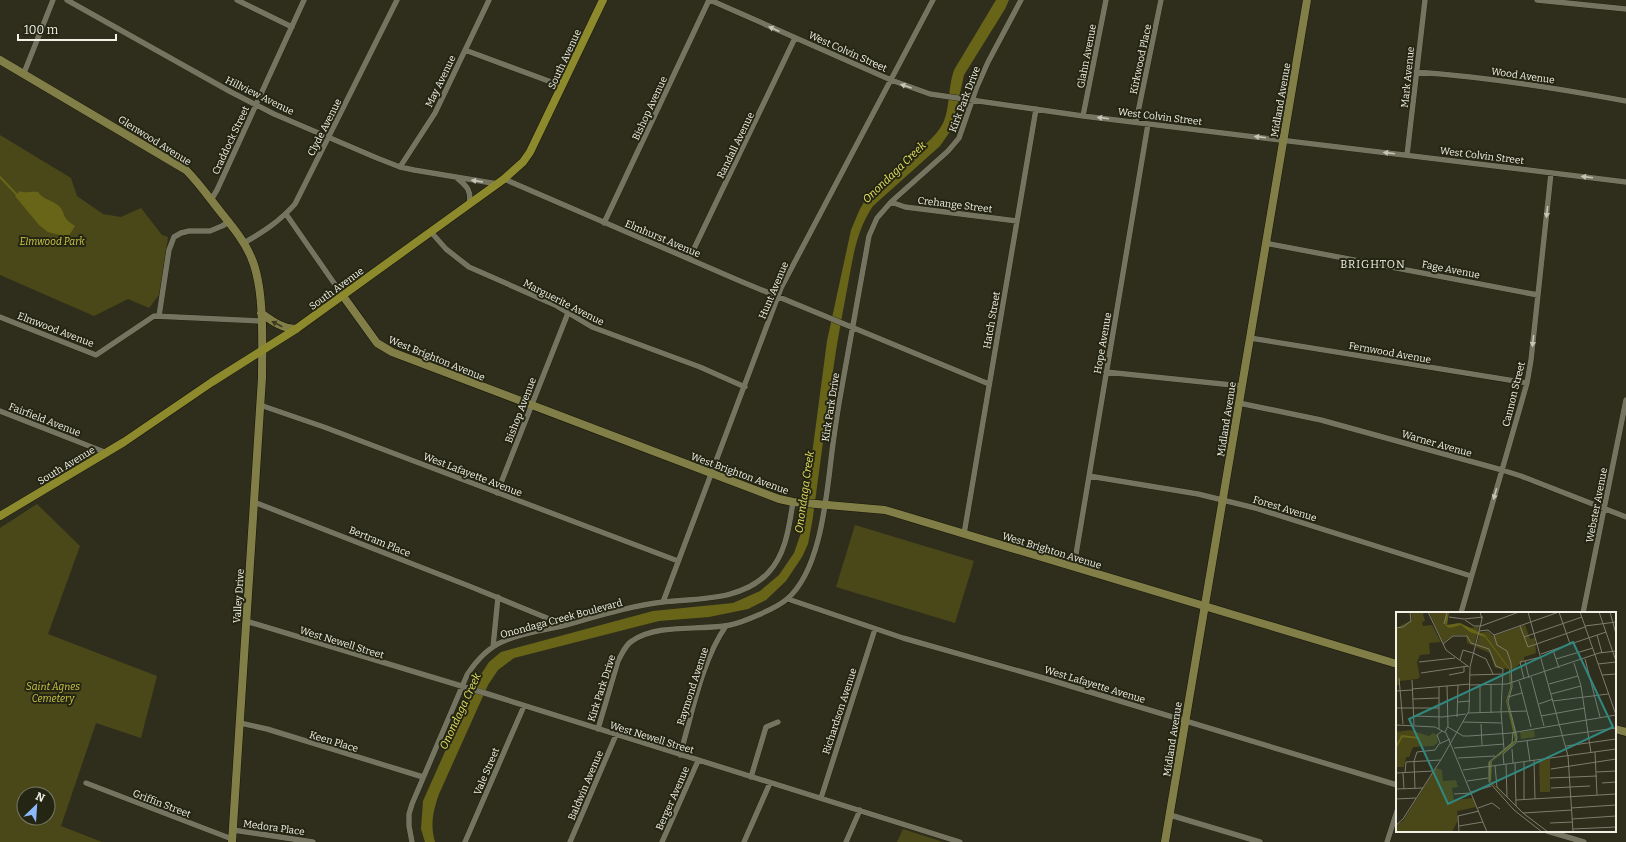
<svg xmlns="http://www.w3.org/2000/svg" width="1626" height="842" font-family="Bitter,serif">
  <rect width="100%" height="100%" fill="#2f2e1d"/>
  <path fill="#4a4818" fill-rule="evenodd" d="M 0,135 L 71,178 L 77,196 L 103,214 L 121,217 L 141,208 L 162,235 L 168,237 L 159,295 L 149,308 L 128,299 L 94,316 L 0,275 Z
    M 37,504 L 80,546 L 48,634 L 157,676 L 141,738 L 96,723 L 61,826 L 102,842 L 0,842 L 0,528 ZM 24,794 L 48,794 L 48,818 L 24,818 Z
    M 855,525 L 974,561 L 955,623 L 836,587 Z
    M 903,829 L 943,842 L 897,842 Z"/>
  <path fill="#686518" d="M 996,0 L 1009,0 L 1005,9 L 964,75 L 953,125 L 949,133 L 940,146 L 873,206 C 855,232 852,264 846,295 C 831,370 823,447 812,523 L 808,544 L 802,557 L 786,581 L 766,600 L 748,609 L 709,617 L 659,621 L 514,658 L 498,670 L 488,685 L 439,794 C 433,811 430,825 435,842 L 425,842 L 421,829 L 423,801 L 476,682 L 489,662 L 501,652 L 653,611 L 733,603 L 760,591 L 779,575 L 794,553 L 802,530 L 827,341 L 851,230 L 859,211 L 865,200 L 931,139 C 936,134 941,128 944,121 C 950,105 948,87 954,70 Z
    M 20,191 C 26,194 31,191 38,192 C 42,199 52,200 59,206 C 63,210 63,213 65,217 C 67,221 72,224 75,226 L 68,237 L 48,232 L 39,225 L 15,196 Z"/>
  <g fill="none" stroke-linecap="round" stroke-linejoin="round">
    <path stroke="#686518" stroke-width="2" d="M 0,177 L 18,196"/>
    <g stroke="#171606" stroke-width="6">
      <path id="street" d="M 67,0 L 231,92 L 274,114 L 377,158 L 400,167 L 414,170 L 498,184
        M 237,0 L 292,27
        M 710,0 L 891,80 L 930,94 L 1083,116 L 1626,182
        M 1537,0 L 1626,9
        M 465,50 L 562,86
        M 1416,72 C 1487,77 1557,88 1626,101
        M 24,73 L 53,0
        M 1083,116 L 1106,0
        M 1136,122 L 1161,0
        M 1407,155 L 1425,0
        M 400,167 L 435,113 L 489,0
        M 457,178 C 467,186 472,191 469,205
        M 504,179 L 740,281 L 989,384
        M 211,200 L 217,190 L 304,0
        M 891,202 L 905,207 L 1017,221
        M 286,214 L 343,296
        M 604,223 L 709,0
        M 431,232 L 446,249 L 469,267 L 555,305 L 592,327 L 700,367 L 745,387
        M 244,243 C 263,232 280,221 295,204 L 397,0
        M 1265,243 L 1538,295
        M 689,259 L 795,38
        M 159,316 L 169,250 L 174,237 L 181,233 L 189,231 L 210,231 L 222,226 L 229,222
        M 0,317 L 96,355 L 154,316 L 261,321
        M 1250,338 L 1527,383
        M 1106,372 L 1242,386
        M 1239,403 L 1321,420 L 1502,470 L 1521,476 L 1626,517
        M 260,405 L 324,427 L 678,561
        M 0,411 L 107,453
        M 1089,476 L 1198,494 L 1255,508 L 1471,576
        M 497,493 L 568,313
        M 254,502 L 469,586 L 564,625
        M 964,534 L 1036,109
        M 1074,566 L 1148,124
        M 788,599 L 903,638 L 1047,679 L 1397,785
        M 663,602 L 781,288 L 933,0
        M 1461,613 L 1527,383 L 1531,360 L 1551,173
        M 1583,613 L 1626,400
        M 246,621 L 488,694 L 960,842
        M 493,647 L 498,597
        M 240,723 L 267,729 L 423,777
        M 598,729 L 618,661 C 622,654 625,645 632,641 C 658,623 700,631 730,625 C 744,622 777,608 787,599 C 820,571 826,500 831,460 C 833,441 836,422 839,403 C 849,348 859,292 869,236 L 877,218 L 891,202 L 948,151 L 959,138 L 976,89 L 988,62 L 1021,0
        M 680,755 C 692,714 702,660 726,626
        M 751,777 L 766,727 L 778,722
        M 86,783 L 232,839
        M 821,798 L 875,629
        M 1170,815 L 1260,842
        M 233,830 L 313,842
        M 1547,831 L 1584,842
        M 412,842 L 409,826 L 409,814 L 412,804 L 467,675 C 476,661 487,648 504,641 C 521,633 543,630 562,626 C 595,617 629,606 663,602 C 699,598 741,601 768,573 C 786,554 789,527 793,502
        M 465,842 L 524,706
        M 570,842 L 616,735
        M 662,842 L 698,761
        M 744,842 L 770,783
        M 846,842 L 860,810
        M 1387,842 L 1397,811"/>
    </g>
    <g stroke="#171606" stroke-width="9">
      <path id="secondary" d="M 0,60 L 186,170 C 198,182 208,196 219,210 C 231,225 244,240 251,257 C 265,288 262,344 262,378 L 232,842
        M 343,296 L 377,343 L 392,352 L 779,499 L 793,502 L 885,510 L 1397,664
        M 261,313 C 272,321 281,328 296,329
        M 1615,729 L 1626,732
        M 1165,842 L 1307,0"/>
    </g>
    <g stroke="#171606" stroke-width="9">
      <path id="primary" d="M 0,516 L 124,442 L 212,382 L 296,329 L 504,179 L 523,162 L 530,152 L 603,0"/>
    </g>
    <use href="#street" stroke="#747461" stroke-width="5.5"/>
    <use href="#secondary" stroke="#817f47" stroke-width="8"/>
    <use href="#primary" stroke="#8d8a2d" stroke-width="8"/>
  </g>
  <defs><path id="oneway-solid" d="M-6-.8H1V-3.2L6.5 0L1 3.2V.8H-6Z"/></defs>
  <g fill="#c5c5b7">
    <use href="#oneway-solid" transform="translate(774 29) rotate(-156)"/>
    <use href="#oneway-solid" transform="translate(906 86) rotate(-161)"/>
    <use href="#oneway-solid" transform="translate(1103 118) rotate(-173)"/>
    <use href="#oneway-solid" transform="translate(1260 137) rotate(-173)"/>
    <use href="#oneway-solid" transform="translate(1389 153) rotate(-173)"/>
    <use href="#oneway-solid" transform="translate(1587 177) rotate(-173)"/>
    <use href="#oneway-solid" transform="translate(477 181) rotate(-172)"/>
    <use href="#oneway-solid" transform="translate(1547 212) rotate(96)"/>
    <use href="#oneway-solid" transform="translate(1533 341) rotate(96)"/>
    <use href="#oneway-solid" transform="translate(1495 494) rotate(106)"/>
  </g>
  <use fill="#3c3c21" href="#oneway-solid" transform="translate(277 324) rotate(-153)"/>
  <g text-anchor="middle" stroke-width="4" stroke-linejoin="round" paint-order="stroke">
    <g font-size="10" fill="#f1f1e6" stroke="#252514">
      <text transform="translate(848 51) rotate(24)" y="4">West Colvin Street</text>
      <text transform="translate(1086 56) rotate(-79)" y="4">Glahn Avenue</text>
      <text transform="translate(564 59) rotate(-65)" y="4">South Avenue</text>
      <text transform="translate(1140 59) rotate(-78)" y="4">Kirkwood Place</text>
      <text transform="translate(1523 75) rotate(8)" y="4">Wood Avenue</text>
      <text transform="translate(1407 77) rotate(-84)" y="4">Mark Avenue</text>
      <text transform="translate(440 81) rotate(-64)" y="4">May Avenue</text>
      <text transform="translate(260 95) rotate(26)" y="4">Hillview Avenue</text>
      <text transform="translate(964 99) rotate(-69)" y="4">Kirk Park Drive</text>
      <text transform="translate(1280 100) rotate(-80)" y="4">Midland Avenue</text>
      <text transform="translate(649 108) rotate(-65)" y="4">Bishop Avenue</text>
      <text transform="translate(1160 116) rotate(7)" y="4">West Colvin Street</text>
      <text transform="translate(324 127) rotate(-63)" y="4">Clyde Avenue</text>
      <text transform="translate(155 140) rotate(32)" y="4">Glenwood Avenue</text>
      <text transform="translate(230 140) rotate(-65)" y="4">Craddock Street</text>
      <text transform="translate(735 145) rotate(-64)" y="4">Randall Avenue</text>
      <text transform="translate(1482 155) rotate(7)" y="4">West Colvin Street</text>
      <text transform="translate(955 204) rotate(7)" y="4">Crehange Street</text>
      <text transform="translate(663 238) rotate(23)" y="4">Elmhurst Avenue</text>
      <text transform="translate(1451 269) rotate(11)" y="4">Fage Avenue</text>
      <text transform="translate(336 288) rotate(-36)" y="4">South Avenue</text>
      <text transform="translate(773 290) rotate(-67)" y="4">Hunt Avenue</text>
      <text transform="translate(564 302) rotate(27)" y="4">Marguerite Avenue</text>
      <text transform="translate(991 320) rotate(-80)" y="4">Hatch Street</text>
      <text transform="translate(56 329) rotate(21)" y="4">Elmwood Avenue</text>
      <text transform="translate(1102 343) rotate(-80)" y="4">Hope Avenue</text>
      <text transform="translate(1390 352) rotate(10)" y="4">Fernwood Avenue</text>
      <text transform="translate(437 358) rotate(22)" y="4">West Brighton Avenue</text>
      <text transform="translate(1513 394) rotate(-76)" y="4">Cannon Street</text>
      <text transform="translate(830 407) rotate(-81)" y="4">Kirk Park Drive</text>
      <text transform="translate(520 410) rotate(-69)" y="4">Bishop Avenue</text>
      <text transform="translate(45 419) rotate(21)" y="4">Fairfield Avenue</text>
      <text transform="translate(1226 419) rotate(-81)" y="4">Midland Avenue</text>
      <text transform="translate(1437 443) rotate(16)" y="4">Warner Avenue</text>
      <text transform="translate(66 465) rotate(-31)" y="4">South Avenue</text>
      <text transform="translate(740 473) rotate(20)" y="4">West Brighton Avenue</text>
      <text transform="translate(473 474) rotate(21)" y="4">West Lafayette Avenue</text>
      <text transform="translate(1596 505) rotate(-79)" y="4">Webster Avenue</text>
      <text transform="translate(1285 508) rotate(17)" y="4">Forest Avenue</text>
      <text transform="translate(380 541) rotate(22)" y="4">Bertram Place</text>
      <text transform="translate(1052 550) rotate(17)" y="4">West Brighton Avenue</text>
      <text transform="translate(238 596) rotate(-86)" y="4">Valley Drive</text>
      <text transform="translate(561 618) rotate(-15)" y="4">Onondaga Creek Boulevard</text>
      <text transform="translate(342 642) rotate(17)" y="4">West Newell Street</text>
      <text transform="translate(1095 684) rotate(17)" y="4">West Lafayette Avenue</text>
      <text transform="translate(692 686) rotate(-72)" y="4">Raymond Avenue</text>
      <text transform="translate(601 688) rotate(-72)" y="4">Kirk Park Drive</text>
      <text transform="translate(839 711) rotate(-72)" y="4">Richardson Avenue</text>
      <text transform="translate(652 737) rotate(17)" y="4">West Newell Street</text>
      <text transform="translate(1172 739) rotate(-81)" y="4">Midland Avenue</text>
      <text transform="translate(334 741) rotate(17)" y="4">Keen Place</text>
      <text transform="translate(486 771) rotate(-67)" y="4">Vale Street</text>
      <text transform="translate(585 785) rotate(-67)" y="4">Baldwin Avenue</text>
      <text transform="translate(672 798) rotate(-66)" y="4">Berger Avenue</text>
      <text transform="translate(162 803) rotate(21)" y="4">Griffin Street</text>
      <text transform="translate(274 827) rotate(8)" y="4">Medora Place</text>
    </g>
    <g font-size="10" font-style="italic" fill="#cec945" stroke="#252514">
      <text x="52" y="245">Elmwood Park</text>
      <text x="53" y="690">Saint Agnes<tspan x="53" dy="12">Cemetery</tspan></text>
    </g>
    <g font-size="11" font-style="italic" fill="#e5e160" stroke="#252514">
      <text transform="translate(894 172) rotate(-44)" y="4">Onondaga Creek</text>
      <text transform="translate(804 492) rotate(-82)" y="4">Onondaga Creek</text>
      <text transform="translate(460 711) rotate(-65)" y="4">Onondaga Creek</text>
    </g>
    <g font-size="11" letter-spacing="1" fill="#f1f1e6" stroke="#252514">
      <text x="1373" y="268">BRIGHTON</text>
    </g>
  </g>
  <g transform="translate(1396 612)">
    <rect width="220" height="220" fill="#2f2e1d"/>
    <path d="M 15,0 L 30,0 L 27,2 L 29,9 L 26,10 L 27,14 L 36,13 L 45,30 L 33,31 L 34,42 L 24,43 L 21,50 L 24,65 L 21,67 L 4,69 L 4,73 L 0,73 L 0,16 L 16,8 ZM 33,0 L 54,0 L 49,8 L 52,15 L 61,11 L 72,17 L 83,14 L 78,34 L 71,31 L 70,23 L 58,23 L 47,31 ZM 129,13 L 134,27 L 139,26 L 140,41 L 128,45 L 128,48 L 118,57 L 99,56 L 94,41 L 80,35 L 84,21 L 92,19 L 97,24 ZM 14,118 L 33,124 L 37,121 L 41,123 L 42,131 L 37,134 L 17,135 L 13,145 L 10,145 L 8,155 L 0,155 L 0,120 ZM 138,118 L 139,125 L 125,127 L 124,120 ZM 154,147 L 154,180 L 144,180 L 143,148 ZM 40,156 L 46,158 L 47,169 L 60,168 L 62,175 L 56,176 L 58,188 L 77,186 L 80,195 L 61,199 L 62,208 L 56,220 L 0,220 L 0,213 L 7,209 Z" fill="#4a4818"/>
    <path d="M 53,0 L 51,13 L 64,11 L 89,23 L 114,57 L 115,76 L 111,90 L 120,121 L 120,129 L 116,134 L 96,149 L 95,169 L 114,191 L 150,220 L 115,192 L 93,168 L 93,151 L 119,128 L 110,89 L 114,76 L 113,57 L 89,25 L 74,20 L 65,13 L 54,16 L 50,14 L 49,7 Z" fill="#686518"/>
    <path fill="none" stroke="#686518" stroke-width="2" d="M 0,135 L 6,124 L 23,126"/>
    <path fill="none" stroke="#7d7c6d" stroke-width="1" d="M 32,0 L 50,38 L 73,55M 132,0 L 172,144 L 177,220M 184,0 L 220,103M 203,0 L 220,49M 214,0 L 220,22M 53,5 L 68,7 L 87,5M 69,8 L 78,14 L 85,14M 48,12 L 51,0M 85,14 L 123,0M 124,14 L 132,35 L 189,15M 189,14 L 220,10M 0,16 L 7,15 L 15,9 L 14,0M 83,19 L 92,18 L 98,23 L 163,0 L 174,32M 98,23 L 101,33 L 111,39 L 115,51 L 116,75 L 112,90 L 121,125 L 120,131 L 107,142 L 108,153M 201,23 L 206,41M 128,25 L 186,5M 47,32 L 57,24 L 71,24 L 75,31 L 93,37 L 100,54 L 107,57 L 105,99 L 108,137M 157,38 L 163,56M 145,42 L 210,20M 160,47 L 197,36M 189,47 L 204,105M 64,48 L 67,38 L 77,41 L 90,47 L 97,62M 129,49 L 133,66M 23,50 L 59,46M 178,51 L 185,74 L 195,141M 202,52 L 220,50M 25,61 L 72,54M 53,63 L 68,60 L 68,55M 74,63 L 107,62M 206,63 L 220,62M 135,65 L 148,114M 3,66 L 7,112M 128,67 L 124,50 L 145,45M 16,68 L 18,113M 123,69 L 135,115M 153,72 L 182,64M 74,73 L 111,72 L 203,41 L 220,39M 43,75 L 43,117M 16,77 L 74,72M 0,79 L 16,78M 155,82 L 185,74M 112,85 L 126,81M 17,87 L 43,86M 157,89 L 212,82M 62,90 L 74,89M 143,92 L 157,87M 0,96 L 43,96M 72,101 L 131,99M 84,101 L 84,73M 95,101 L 95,73M 18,104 L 46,105 L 70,102M 145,104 L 189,96M 61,105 L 62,73M 67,110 L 106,111M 85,112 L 86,133M 0,113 L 39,115 L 50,121 L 91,220M 52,115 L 67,124 L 73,124 L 115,121 L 220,103M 49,120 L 52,114 L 51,74M 117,120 L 116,131 L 93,150 L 93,170 L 118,198 L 146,220M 131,129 L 134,149M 121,130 L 220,116M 44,131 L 41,123 L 46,119M 170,134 L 220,127M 58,136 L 108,132M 116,137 L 117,151M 199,140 L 201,183M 62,146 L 99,144M 138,148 L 139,187M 128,150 L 128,188M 119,151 L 120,194M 110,152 L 111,185M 99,154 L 101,175 L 127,201 L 152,220M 155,157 L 220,147M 67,158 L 220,137M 200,160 L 220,159M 0,161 L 37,159M 7,161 L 8,177M 9,161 L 10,150 L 45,148M 154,166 L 201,164M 71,169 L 92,166M 206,171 L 220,170M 19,176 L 18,149 L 21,140 L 39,138 L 43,132 L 54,127M 155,176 L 194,174M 0,177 L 27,176M 75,180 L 95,174M 58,182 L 75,181M 0,187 L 20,186M 120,188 L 220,182M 82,196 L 96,191 L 104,197M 175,196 L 220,193M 127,201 L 176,198M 176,207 L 220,204M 154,211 L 177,210M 0,213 L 7,207 L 46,146 L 73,99 L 74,55 L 86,7 L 84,0M 63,214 L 87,210M 177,217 L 220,215M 63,220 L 62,204 L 83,199"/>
    <path fill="#318880" fill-opacity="0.15" stroke="#318880" stroke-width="2" d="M 177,30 L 217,115 L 52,192 L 13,107 Z"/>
    <rect width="220" height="220" fill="none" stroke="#f1f1e6" stroke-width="2"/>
  </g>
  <g transform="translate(36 806) rotate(25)"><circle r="19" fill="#252514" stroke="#777768"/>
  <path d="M0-3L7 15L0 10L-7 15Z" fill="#8bbafc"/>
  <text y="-6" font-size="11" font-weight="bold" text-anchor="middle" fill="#f1f1e6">N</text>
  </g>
  <path d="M18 34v6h98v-6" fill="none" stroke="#f1f1e6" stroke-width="2"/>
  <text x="24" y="34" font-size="12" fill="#f1f1e6" stroke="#252514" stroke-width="3" paint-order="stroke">100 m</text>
</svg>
